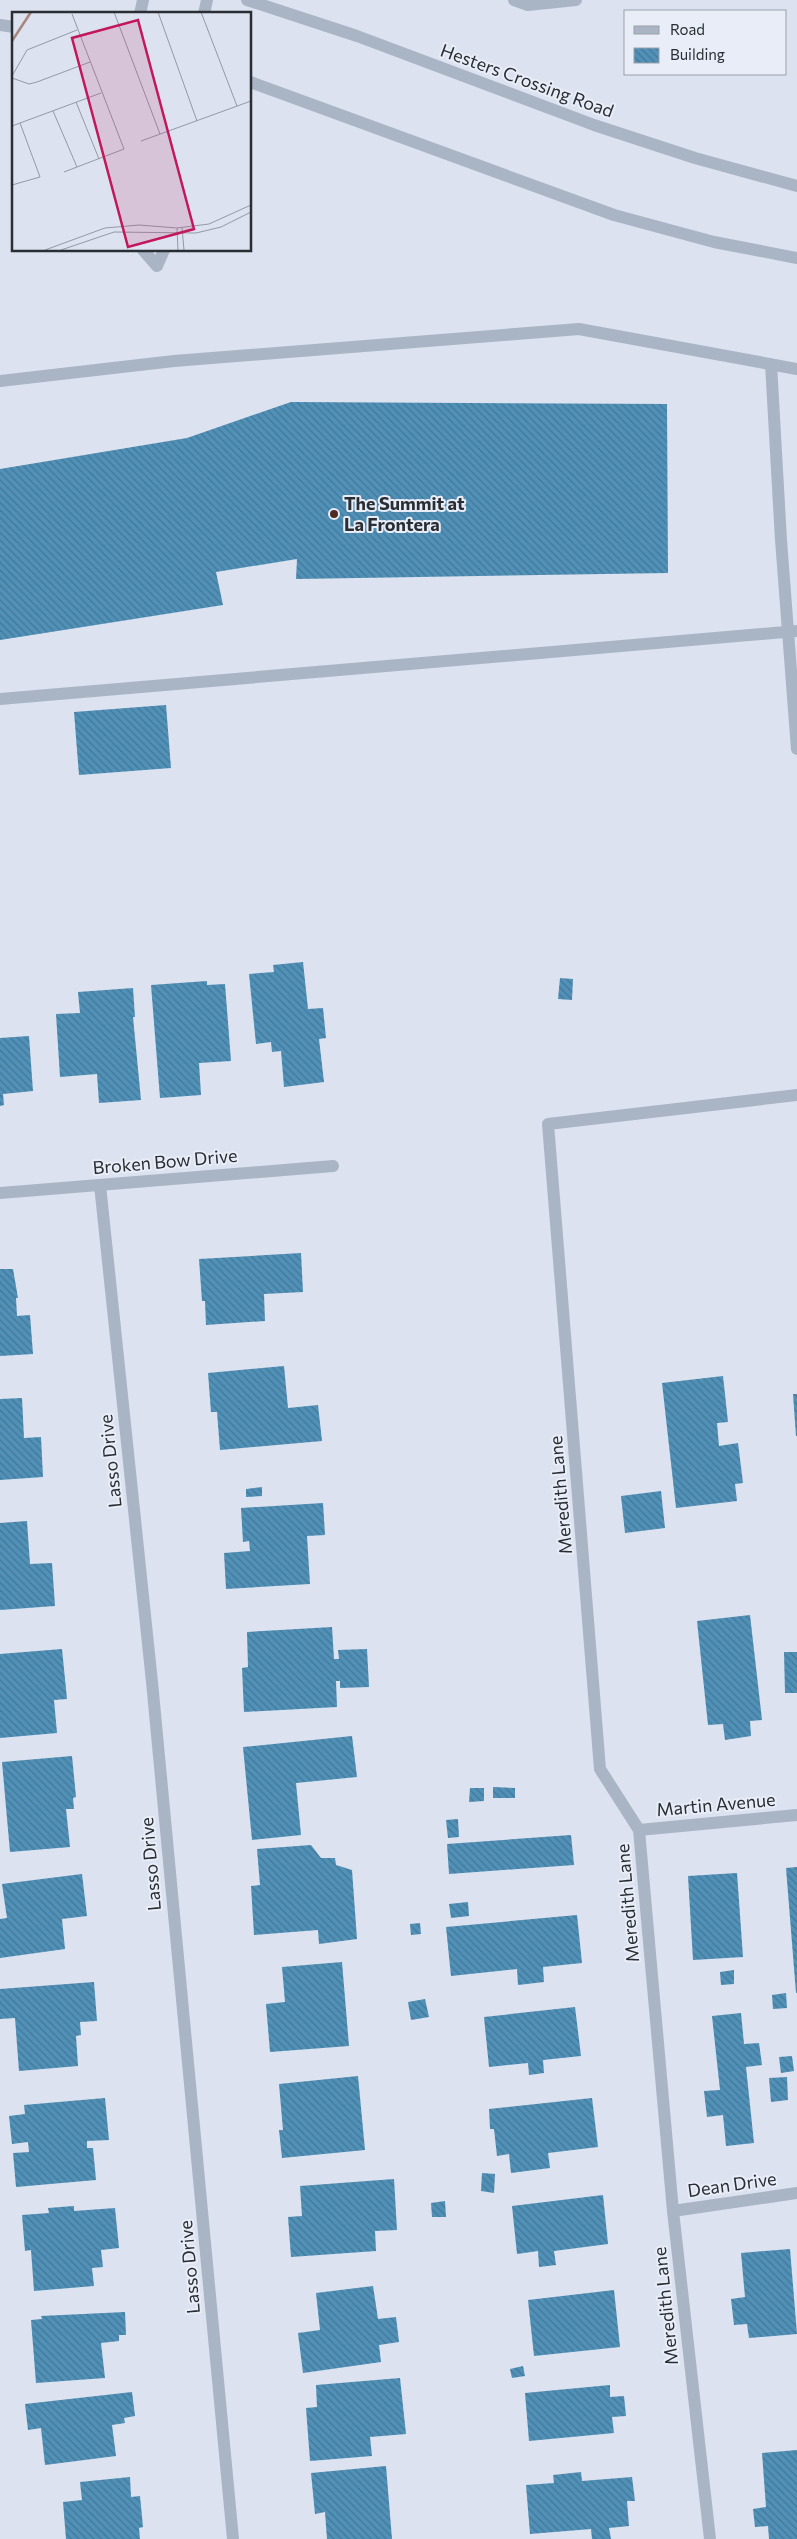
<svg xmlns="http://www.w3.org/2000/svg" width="797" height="2539" font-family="Commissioner,sans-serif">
  <defs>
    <pattern id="building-back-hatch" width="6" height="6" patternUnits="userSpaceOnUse" patternTransform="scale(1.25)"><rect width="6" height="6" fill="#5191b8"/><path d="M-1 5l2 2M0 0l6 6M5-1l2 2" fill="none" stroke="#437796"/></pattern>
  </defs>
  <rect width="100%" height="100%" fill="#dce2ef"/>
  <path fill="url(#building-back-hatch)" d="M 291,402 L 667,404 L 668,573 L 296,579 L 297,559 L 216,572 L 223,605 L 0,640 L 0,469 L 187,438 Z
    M 166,705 L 171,768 L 79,775 L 74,712 Z
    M 303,962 L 308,1009 L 323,1008 L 326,1038 L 319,1039 L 324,1082 L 284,1087 L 281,1051 L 272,1052 L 271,1042 L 256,1044 L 249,974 L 274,972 L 273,965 Z
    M 560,978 L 573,979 L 572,1000 L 558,999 Z
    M 207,981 L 207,985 L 225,984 L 231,1061 L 199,1063 L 201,1095 L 160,1098 L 151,985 Z
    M 133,988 L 135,1017 L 133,1017 L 141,1100 L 99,1103 L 97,1074 L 60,1077 L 56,1014 L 80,1013 L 78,992 Z
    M 29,1036 L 33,1091 L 3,1094 L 4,1105 L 0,1106 L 0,1038 Z
    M 301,1253 L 303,1292 L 264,1294 L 265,1321 L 206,1325 L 205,1301 L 202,1301 L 199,1259 Z
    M 0,1269 L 13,1269 L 18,1298 L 16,1298 L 17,1316 L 30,1315 L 33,1354 L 0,1356 Z
    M 284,1366 L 288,1408 L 318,1405 L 322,1441 L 220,1450 L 217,1412 L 211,1412 L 208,1373 Z
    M 723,1376 L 728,1422 L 717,1423 L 719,1446 L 738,1443 L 743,1483 L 735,1484 L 737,1501 L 676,1508 L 662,1383 Z
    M 793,1394 L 797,1394 L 797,1436 L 796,1436 Z
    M 22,1398 L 24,1438 L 41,1437 L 43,1477 L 0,1480 L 0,1399 Z
    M 262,1487 L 262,1496 L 246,1497 L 246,1489 Z
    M 661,1491 L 665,1528 L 625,1533 L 621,1496 Z
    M 323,1503 L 325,1535 L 307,1536 L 310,1584 L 226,1589 L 224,1553 L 250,1551 L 249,1541 L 243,1542 L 241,1508 Z
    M 27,1521 L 30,1564 L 52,1563 L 55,1606 L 0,1610 L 0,1523 Z
    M 750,1615 L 762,1720 L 750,1721 L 751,1736 L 725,1740 L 723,1724 L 708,1725 L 697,1621 Z
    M 332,1627 L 334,1659 L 339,1659 L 338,1650 L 367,1649 L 369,1687 L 340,1688 L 340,1681 L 336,1681 L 337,1707 L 244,1712 L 242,1668 L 248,1667 L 247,1632 Z
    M 62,1649 L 67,1699 L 54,1700 L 57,1733 L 0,1738 L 0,1654 Z
    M 784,1652 L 797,1652 L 797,1693 L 785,1693 Z
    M 352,1736 L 357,1777 L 296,1783 L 301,1835 L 252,1840 L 243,1747 Z
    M 72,1756 L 76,1797 L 73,1798 L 74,1809 L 66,1809 L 70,1847 L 10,1852 L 2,1762 Z
    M 493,1787 L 515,1788 L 515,1798 L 493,1798 Z
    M 470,1788 L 484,1788 L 484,1801 L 469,1802 Z
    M 458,1819 L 459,1837 L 448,1838 L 446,1820 Z
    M 571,1835 L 574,1865 L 449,1874 L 447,1844 Z
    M 311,1845 L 321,1858 L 335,1858 L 336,1865 L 352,1870 L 357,1939 L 319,1944 L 318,1930 L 254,1935 L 251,1886 L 260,1885 L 257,1849 Z
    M 797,1867 L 797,1993 L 796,1993 L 786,1868 Z
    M 737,1873 L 743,1957 L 693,1960 L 688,1876 Z
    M 82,1874 L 87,1916 L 62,1919 L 65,1949 L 0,1958 L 0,1919 L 7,1918 L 2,1884 Z
    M 468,1902 L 469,1916 L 451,1918 L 449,1904 Z
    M 577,1915 L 582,1963 L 543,1967 L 544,1982 L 518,1985 L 517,1969 L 451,1976 L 446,1927 Z
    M 420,1923 L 421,1934 L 411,1935 L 410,1924 Z
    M 342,1962 L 349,2046 L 270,2052 L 266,2004 L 285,2002 L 282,1967 Z
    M 734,1970 L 734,1984 L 721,1985 L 720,1972 Z
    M 94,1982 L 97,2021 L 80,2022 L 81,2035 L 76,2036 L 78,2066 L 19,2071 L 15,2018 L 0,2019 L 0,1989 Z
    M 786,1993 L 787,2008 L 773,2009 L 772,1995 Z
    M 425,1999 L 429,2017 L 411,2020 L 408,2002 Z
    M 575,2007 L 581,2056 L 543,2060 L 544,2073 L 529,2075 L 528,2063 L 489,2067 L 484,2017 Z
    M 741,2013 L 744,2044 L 759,2043 L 762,2065 L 746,2067 L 754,2143 L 726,2146 L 723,2115 L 707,2117 L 704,2091 L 720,2090 L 712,2016 Z
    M 792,2056 L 794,2071 L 781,2073 L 779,2057 Z
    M 358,2076 L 365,2150 L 282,2158 L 279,2130 L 283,2130 L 279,2084 Z
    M 787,2077 L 788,2100 L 771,2102 L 769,2078 Z
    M 105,2098 L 109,2140 L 87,2141 L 87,2148 L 93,2148 L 96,2180 L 16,2187 L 13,2153 L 29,2152 L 28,2142 L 12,2144 L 9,2116 L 25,2114 L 24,2105 Z
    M 592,2098 L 598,2147 L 548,2153 L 550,2168 L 511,2173 L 509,2154 L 497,2156 L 494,2129 L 490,2129 L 489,2109 Z
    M 482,2173 L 495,2174 L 494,2193 L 481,2191 Z
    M 394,2179 L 397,2230 L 375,2231 L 376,2251 L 291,2257 L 288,2217 L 302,2216 L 300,2186 Z
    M 603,2195 L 608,2244 L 554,2251 L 556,2265 L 539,2267 L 538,2251 L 517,2254 L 512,2206 Z
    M 445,2201 L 446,2217 L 432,2217 L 431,2203 Z
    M 74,2206 L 74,2211 L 115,2208 L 119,2248 L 101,2250 L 103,2267 L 92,2268 L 94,2286 L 34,2291 L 31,2250 L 25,2251 L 22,2215 L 49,2213 L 48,2208 Z
    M 790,2249 L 797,2334 L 749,2338 L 747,2324 L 734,2325 L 731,2299 L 745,2297 L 741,2253 Z
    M 373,2286 L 378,2319 L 396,2317 L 399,2342 L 379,2345 L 381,2362 L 303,2373 L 298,2333 L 320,2330 L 316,2293 Z
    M 614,2290 L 620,2347 L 534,2356 L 528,2300 Z
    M 125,2312 L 126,2335 L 119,2335 L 119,2341 L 101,2343 L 105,2378 L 36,2383 L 31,2320 L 42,2319 L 41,2316 Z
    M 523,2366 L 525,2376 L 512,2378 L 510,2369 Z
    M 400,2378 L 406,2434 L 370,2437 L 372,2456 L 310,2461 L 306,2408 L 317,2407 L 316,2385 Z
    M 610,2385 L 610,2397 L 624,2396 L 626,2416 L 612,2417 L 614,2433 L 529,2441 L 525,2393 Z
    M 132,2392 L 135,2416 L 124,2418 L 125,2423 L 112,2425 L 116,2456 L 45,2465 L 41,2428 L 28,2430 L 25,2404 Z
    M 797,2450 L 797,2539 L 769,2539 L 768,2526 L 755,2527 L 753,2509 L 766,2507 L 762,2453 Z
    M 386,2466 L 392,2539 L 327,2539 L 325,2512 L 315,2514 L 311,2473 Z
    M 581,2472 L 582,2481 L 632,2477 L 635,2501 L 627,2501 L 629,2526 L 609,2528 L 611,2539 L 592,2539 L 591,2529 L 530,2534 L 526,2485 L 554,2483 L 553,2475 Z
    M 130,2477 L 131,2497 L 140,2496 L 143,2527 L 139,2528 L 140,2539 L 66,2539 L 63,2502 L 82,2500 L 80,2482 Z"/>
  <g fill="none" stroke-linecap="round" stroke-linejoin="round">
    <path stroke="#a9b5c5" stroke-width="12" d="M 247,0 L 357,36 L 594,125 L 695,158 L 797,186
      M 514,0 L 528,5 L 576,0
      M 140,14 L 143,0
      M 204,14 L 207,0
      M 0,25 L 14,27
      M 250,82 L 614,215 L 714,242 L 797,258
      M 143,250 L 157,266 L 164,250
      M 771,364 L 781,540 L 797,749
      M 0,381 L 174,361 L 579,329 L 797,369
      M 0,699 L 797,631
      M 100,1185 L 152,1682 L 233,2539
      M 0,1193 L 333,1166
      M 639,1830 L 797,1815
      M 673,2211 L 797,2193
      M 710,2539 L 673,2211 L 639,1830 L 600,1769 L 548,1124 L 797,1095"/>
  </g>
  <circle fill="#502b23" stroke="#e8edf7" stroke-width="2" cx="334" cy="514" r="5"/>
  <g text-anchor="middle" stroke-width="4" stroke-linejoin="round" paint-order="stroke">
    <g font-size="18" fill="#282e33" stroke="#e8edf7">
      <text transform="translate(527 81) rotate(20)" y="6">Hesters Crossing Road</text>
      <text transform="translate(165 1162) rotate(-5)" y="6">Broken Bow Drive</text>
      <text transform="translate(111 1461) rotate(-96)" y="6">Lasso Drive</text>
      <text transform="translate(561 1495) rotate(-95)" y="6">Meredith Lane</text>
      <text transform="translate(716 1805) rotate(-5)" y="6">Martin Avenue</text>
      <text transform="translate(151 1864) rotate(-95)" y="6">Lasso Drive</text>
      <text transform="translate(628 1903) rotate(-95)" y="6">Meredith Lane</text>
      <text transform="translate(732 2185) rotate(-8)" y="6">Dean Drive</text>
      <text transform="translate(190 2267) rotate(-95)" y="6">Lasso Drive</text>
      <text transform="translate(666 2306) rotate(-96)" y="6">Meredith Lane</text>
    </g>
    <g font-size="18" font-weight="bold" fill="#282e33" stroke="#e8edf7" text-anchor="start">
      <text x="344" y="510">The Summit at<tspan x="344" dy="21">La Frontera</tspan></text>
    </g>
  </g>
  <g transform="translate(12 12)">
    <rect width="239" height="239" fill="#dce2ef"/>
    <path fill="none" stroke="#a8857e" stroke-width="2.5" d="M 0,29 L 19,0"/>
    <path fill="none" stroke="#949aa4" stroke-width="1" d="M 102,0 L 148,122M 146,0 L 185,109M 189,0 L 225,94M 60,2 L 112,137 L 65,155M 0,64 L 15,38 L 65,18M 0,66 L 17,72 L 25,70 L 78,50M 64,90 L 87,147M 41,99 L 65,155 L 52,160M 0,114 L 89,81M 129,129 L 239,89M 0,173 L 28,165 L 8,111M 165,216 L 166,238M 170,216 L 172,238M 33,238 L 93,216 L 127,213 L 165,216 L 197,212 L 239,193M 49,238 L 102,220 L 184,221 L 209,215 L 239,200"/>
    <path fill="#c2185b" fill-opacity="0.15" stroke="#c2185b" stroke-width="2.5" d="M 126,8 L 182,217 L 116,235 L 60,26 Z"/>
    <rect width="239" height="239" fill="none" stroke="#282e33" stroke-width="2.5"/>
  </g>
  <rect x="624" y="10" width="162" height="65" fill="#e8edf7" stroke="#9ba1a9"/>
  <rect x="634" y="26" width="25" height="8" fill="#a9b5c5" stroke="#9ba1a9"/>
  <text x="670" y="35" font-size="15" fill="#282e33">Road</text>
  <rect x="634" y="48" width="25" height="15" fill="url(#building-back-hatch)" stroke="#9ba1a9"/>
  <text x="670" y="60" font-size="15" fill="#282e33">Building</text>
</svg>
